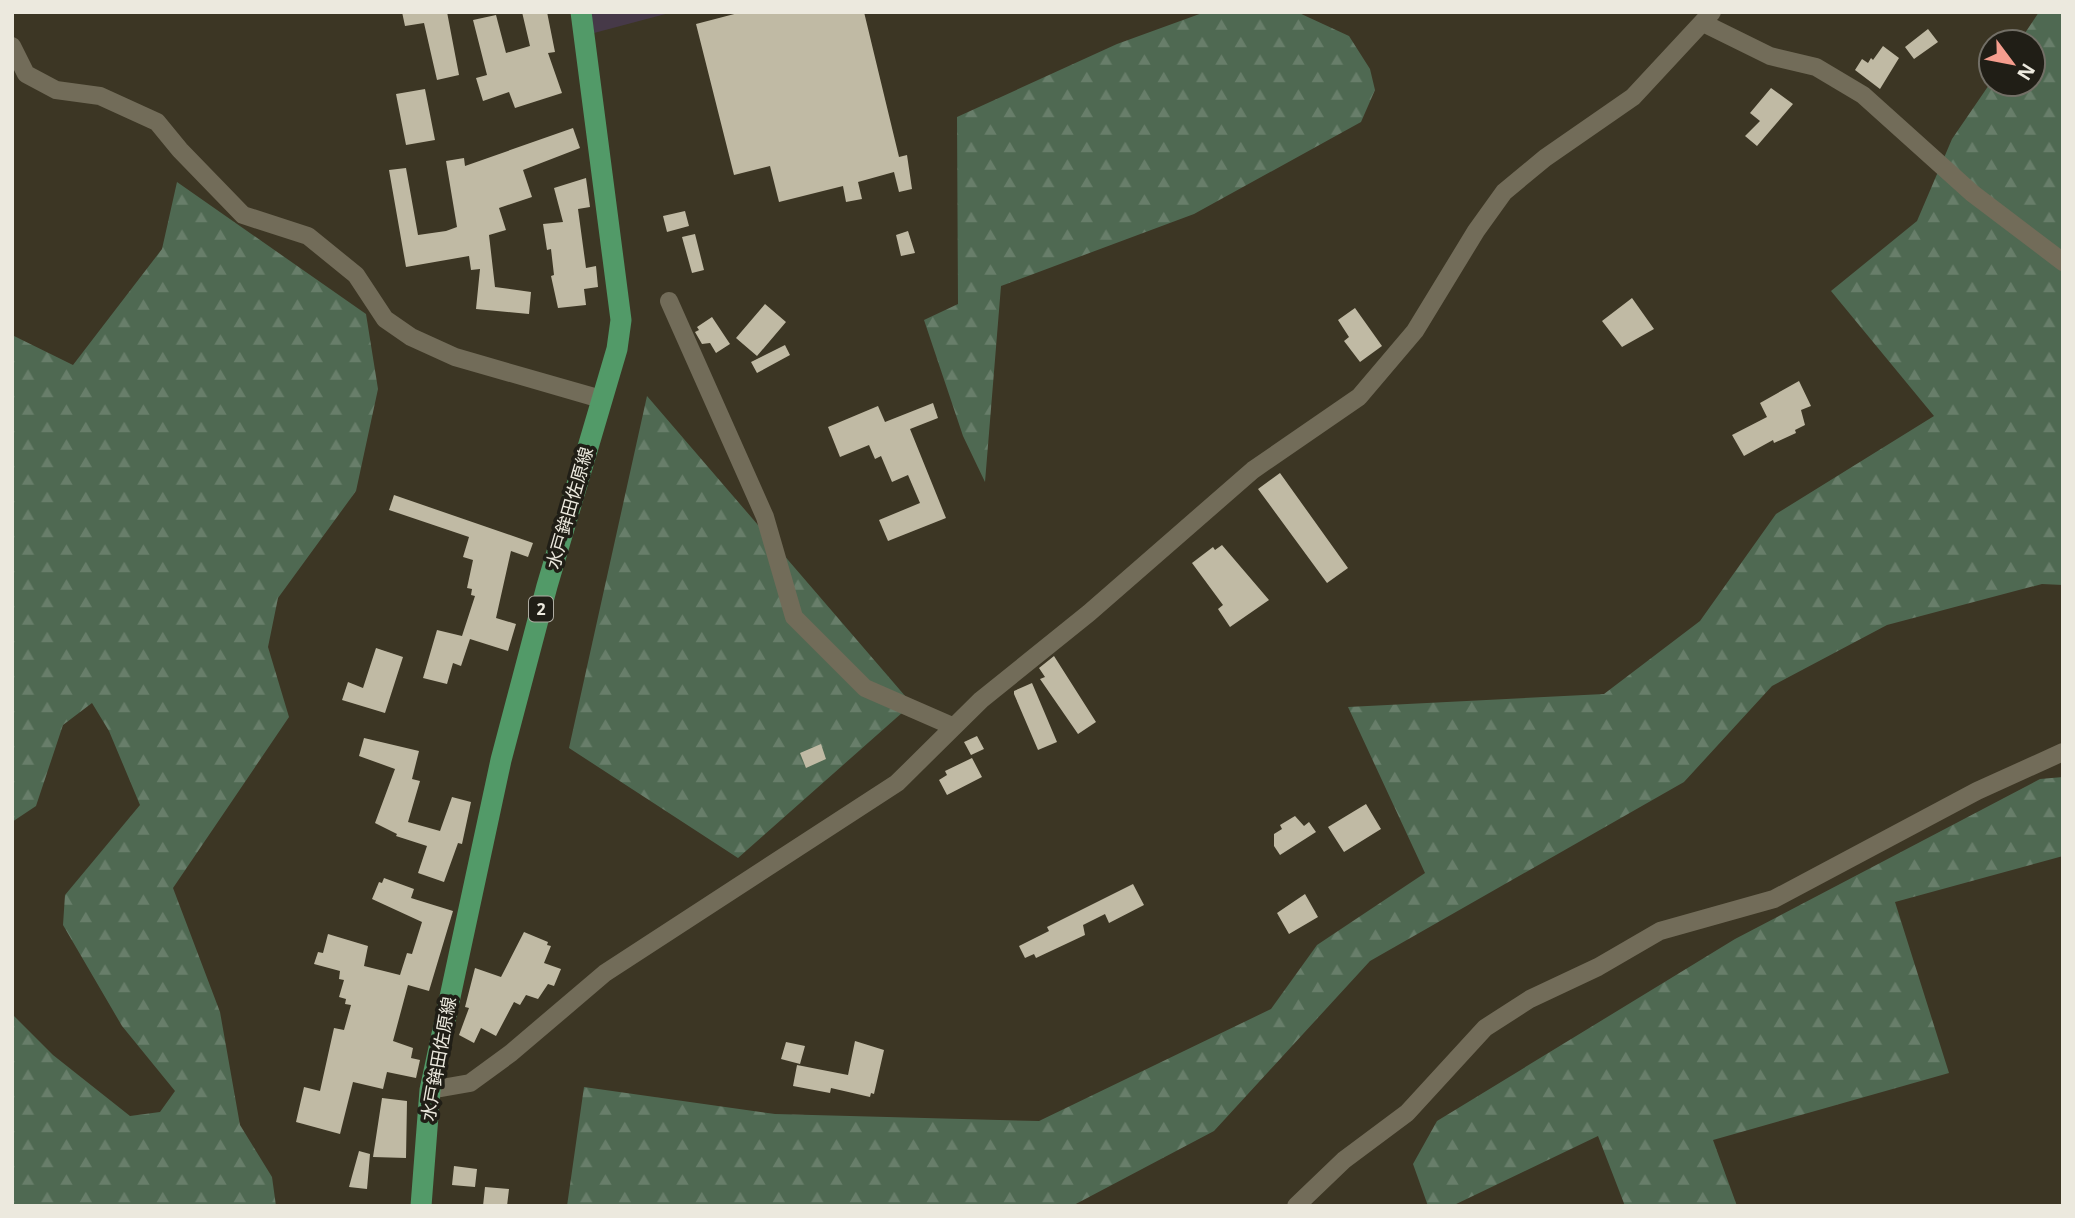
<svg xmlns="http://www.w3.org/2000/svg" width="2075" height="1218" font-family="'Noto Sans','Noto Sans JP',sans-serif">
  <defs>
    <pattern id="forest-firs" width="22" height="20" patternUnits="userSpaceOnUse" patternTransform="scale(1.75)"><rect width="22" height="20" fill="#4f6952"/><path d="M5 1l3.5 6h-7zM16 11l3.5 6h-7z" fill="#687e6a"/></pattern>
  </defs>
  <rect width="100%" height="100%" fill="#3c3624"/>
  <path fill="#463948" d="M 591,12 L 673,12 L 594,33 Z"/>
  <path fill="url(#forest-firs)" d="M 1205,12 L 1297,12 L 1349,36 L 1370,69 L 1375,90 L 1361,122 L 1194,214 L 1001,286 L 985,482 L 963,436 L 924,320 L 958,304 L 957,117 L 1117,44 Z
    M 2039,12 L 2063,12 L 2063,585 L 2042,584 L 1887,625 L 1772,686 L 1684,782 L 1370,961 L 1214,1131 L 1072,1206 L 567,1206 L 584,1087 L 775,1114 L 1039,1121 L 1271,1009 L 1317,945 L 1425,873 L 1348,707 L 1604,694 L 1700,621 L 1776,514 L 1934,416 L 1831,291 L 1917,221 L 1952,139 L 1991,82 L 2033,84 L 2033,42 L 2019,42 Z
    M 177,182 L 366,314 L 378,389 L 356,491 L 278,598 L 268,647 L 289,717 L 173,888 L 220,1012 L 240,1125 L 272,1177 L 276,1206 L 12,1206 L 12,1014 L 53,1055 L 130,1116 L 160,1112 L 175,1091 L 122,1026 L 63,925 L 65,895 L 140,805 L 109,731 L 92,703 L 63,725 L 36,806 L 12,822 L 12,335 L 73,365 L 162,249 Z
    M 647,396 L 912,704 L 738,858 L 569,748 Z
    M 2063,777 L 2063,856 L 1895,902 L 1949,1073 L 1713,1140 L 1737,1206 L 1625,1206 L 1598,1136 L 1452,1206 L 1428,1206 L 1413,1164 L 1437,1121 L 1735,939 L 2040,779 Z"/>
  <path fill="#c0baa4" d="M 402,12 L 447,12 L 459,75 L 437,80 L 424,23 L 405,26 Z
    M 522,12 L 547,12 L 555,52 L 548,53 L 562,93 L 515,108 L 509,92 L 483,101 L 476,78 L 487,75 L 473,20 L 496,15 L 506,53 L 530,46 Z
    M 742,12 L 864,12 L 899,157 L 907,155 L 912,189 L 899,192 L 894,172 L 858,182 L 862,199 L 846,202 L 843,186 L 779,202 L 770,166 L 734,175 L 696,24 Z
    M 1928,29 L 1938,42 L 1914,59 L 1905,47 Z
    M 1883,46 L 1899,58 L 1880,89 L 1855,70 L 1862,59 L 1868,63 L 1871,58 L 1873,60 Z
    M 1771,88 L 1793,104 L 1757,146 L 1745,136 L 1760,121 L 1750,113 Z
    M 425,89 L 435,140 L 406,145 L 396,94 Z
    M 573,128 L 580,148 L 523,170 L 532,197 L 499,208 L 506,230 L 489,235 L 495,287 L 531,292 L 529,314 L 476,309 L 480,269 L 471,270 L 469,256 L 406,267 L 389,170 L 406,168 L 418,235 L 446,231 L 457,227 L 446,161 L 464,158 L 465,166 Z
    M 586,178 L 590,207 L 578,209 L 586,268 L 596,266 L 598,287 L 584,289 L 586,305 L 558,308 L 551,276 L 554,275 L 551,249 L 547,250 L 543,224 L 563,222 L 554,188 Z
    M 685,211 L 689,226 L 667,232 L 663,216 Z
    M 908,231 L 915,253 L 901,256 L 896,235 Z
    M 695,234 L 704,270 L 692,273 L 682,237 Z
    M 1632,298 L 1654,329 L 1622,347 L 1602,321 Z
    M 765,304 L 786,322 L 757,356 L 736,338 Z
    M 1355,308 L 1382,346 L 1360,362 L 1344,341 L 1349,337 L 1338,320 Z
    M 712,317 L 730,344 L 716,353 L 710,343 L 702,344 L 695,332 L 699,330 L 697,327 Z
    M 785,345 L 790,355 L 757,373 L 751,362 Z
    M 1799,381 L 1811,406 L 1801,410 L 1805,425 L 1795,430 L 1796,433 L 1774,443 L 1773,440 L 1744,456 L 1732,435 L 1767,417 L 1760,403 Z
    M 933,403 L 938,418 L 910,429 L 946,518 L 888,541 L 879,520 L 920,503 L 908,475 L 892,482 L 881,456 L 875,459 L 869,445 L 840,457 L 828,427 L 878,406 L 885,422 Z
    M 1280,473 L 1348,568 L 1327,583 L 1258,489 Z
    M 394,495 L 533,543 L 528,557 L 511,551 L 496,618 L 516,624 L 508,651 L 470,639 L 461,666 L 453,663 L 447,684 L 423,678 L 437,630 L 462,636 L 475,596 L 471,595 L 472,589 L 467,588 L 473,560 L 463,557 L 469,537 L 389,510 Z
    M 1222,545 L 1269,600 L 1230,627 L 1218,609 L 1223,605 L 1192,563 L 1213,547 L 1215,550 Z
    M 376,648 L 403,657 L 385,713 L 342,700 L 348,682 L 363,688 Z
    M 1054,656 L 1096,722 L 1078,734 L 1040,679 L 1045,677 L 1039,668 Z
    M 1032,683 L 1057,742 L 1038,750 L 1014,694 L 1014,691 Z
    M 977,736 L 984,749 L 971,755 L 964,742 Z
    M 364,738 L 419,751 L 412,779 L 420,781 L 408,822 L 440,831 L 452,797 L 471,802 L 462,844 L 458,843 L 444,882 L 418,873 L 427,846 L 396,836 L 397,834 L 375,823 L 395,769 L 359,756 Z
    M 821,744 L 826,759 L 806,768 L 800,753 Z
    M 972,758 L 982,777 L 947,795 L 939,780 L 947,775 L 945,771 Z
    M 1366,804 L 1381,829 L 1344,852 L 1328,827 Z
    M 1295,816 L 1304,826 L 1309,822 L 1316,832 L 1280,855 L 1274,846 L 1274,834 L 1282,829 L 1280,825 Z
    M 384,878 L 414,889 L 411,898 L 453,911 L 429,991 L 408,985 L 393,1041 L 413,1048 L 411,1058 L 420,1060 L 416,1078 L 387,1072 L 383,1089 L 353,1082 L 340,1134 L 296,1122 L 304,1087 L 320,1091 L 334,1028 L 344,1030 L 351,1005 L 345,1004 L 346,999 L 339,997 L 344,980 L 339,979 L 340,971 L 314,964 L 318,952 L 323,953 L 328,934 L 368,946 L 364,966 L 400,975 L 407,953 L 412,954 L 422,922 L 372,899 L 379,882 L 382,883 Z
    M 1133,884 L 1144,905 L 1109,923 L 1105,914 L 1083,925 L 1085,935 L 1036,958 L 1034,954 L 1025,958 L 1019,946 L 1049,931 L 1047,927 Z
    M 1305,894 L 1318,917 L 1289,934 L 1277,913 Z
    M 524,932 L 548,942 L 547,945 L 551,946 L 544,963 L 561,969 L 554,986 L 548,984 L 538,999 L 526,995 L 520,1005 L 514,1002 L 496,1036 L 481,1028 L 474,1043 L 459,1035 L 469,1008 L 465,1007 L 475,968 L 501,977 Z
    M 855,1041 L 884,1050 L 874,1094 L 871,1093 L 870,1097 L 831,1088 L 830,1093 L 793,1086 L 797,1065 L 848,1075 Z
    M 786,1042 L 805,1046 L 800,1064 L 781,1059 Z
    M 382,1098 L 407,1101 L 406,1158 L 373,1157 Z
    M 359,1151 L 370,1154 L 367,1189 L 349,1187 Z
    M 454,1166 L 477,1169 L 475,1187 L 452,1185 Z
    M 485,1187 L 509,1189 L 507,1206 L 483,1206 Z"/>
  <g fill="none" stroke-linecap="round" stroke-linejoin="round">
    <path stroke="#726c59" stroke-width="18" d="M 1703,23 L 1770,56 L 1816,67 L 1863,95 L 1972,193 L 2063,262
      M 12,46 L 26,74 L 56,90 L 100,96 L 157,122 L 180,150 L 243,215 L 308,236 L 356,275 L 385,319 L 411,337 L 455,357 L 601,399
      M 669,301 L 765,517 L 794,617 L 865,688 L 952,726
      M 430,1090 L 470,1083 L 511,1053 L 605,973 L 897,783 L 981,700 L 1089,613 L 1253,470 L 1359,397 L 1415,331 L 1476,231 L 1504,192 L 1545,158 L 1633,97 L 1712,12
      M 1296,1206 L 1344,1160 L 1407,1113 L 1485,1028 L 1530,999 L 1598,967 L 1660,931 L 1774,899 L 1977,791 L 2063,752"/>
    <path stroke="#529a68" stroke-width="21" d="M 421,1206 L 430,1090 L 501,760 L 547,586 L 617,349 L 621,320 L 581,12"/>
  </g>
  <g text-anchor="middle" stroke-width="7" stroke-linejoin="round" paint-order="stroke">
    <rect fill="#201e16" stroke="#afaca2" stroke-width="2" x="529" y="596.5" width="24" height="25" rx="5"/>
    <g font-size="16" font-weight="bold" fill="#ece9de">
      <text x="541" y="615">2</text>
    </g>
    <g font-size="18" fill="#ece9de" stroke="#201e16">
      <text transform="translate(570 508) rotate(-74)" y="6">水戸鉾田佐原線</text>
      <text transform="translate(439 1059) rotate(-80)" y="6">水戸鉾田佐原線</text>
    </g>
  </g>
  <rect width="2075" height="1218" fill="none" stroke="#ece9de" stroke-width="28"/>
  <g transform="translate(2012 63) rotate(122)"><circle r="33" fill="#201e16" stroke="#726f66" stroke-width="2"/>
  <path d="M0-5L12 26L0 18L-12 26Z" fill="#f59d8e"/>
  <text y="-10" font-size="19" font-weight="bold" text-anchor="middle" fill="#ece9de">N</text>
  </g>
</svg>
